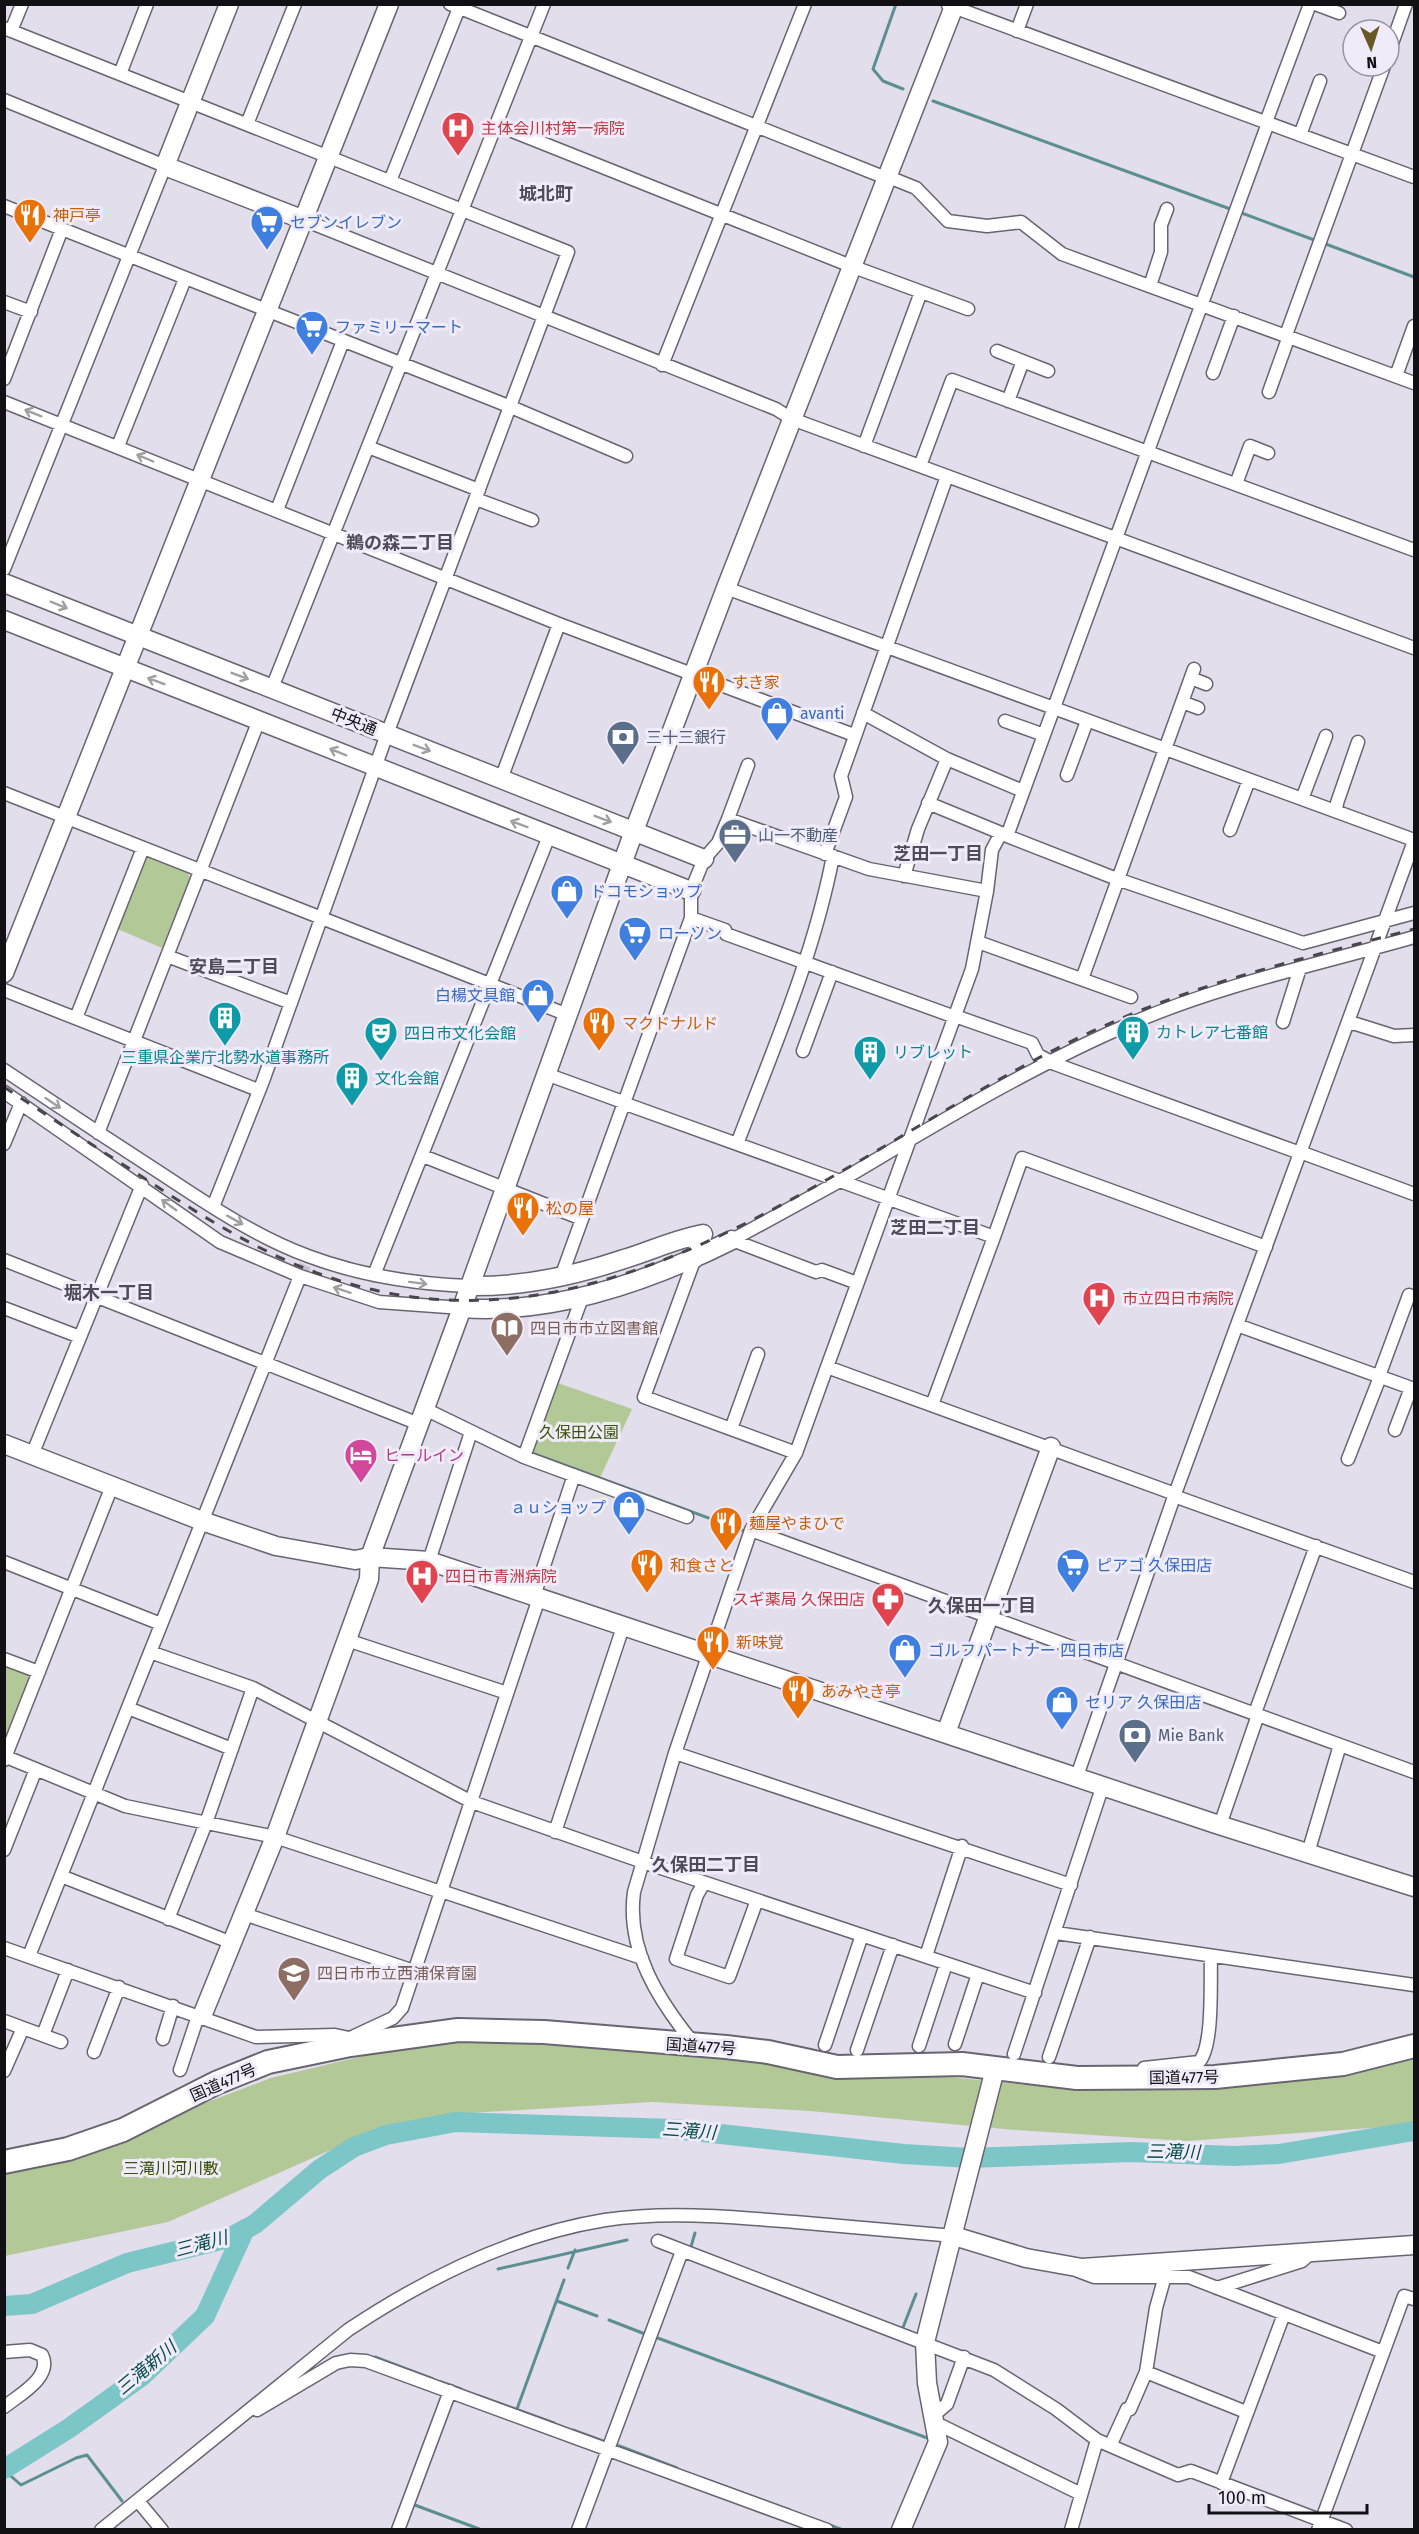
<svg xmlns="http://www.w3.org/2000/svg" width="1419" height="2534" font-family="'Fira Sans','Noto Sans JP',sans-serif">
  <rect width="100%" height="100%" fill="#e3deec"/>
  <path fill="#b2c997" d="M 149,857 L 188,873 L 190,878 L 162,948 L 115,928 L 144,860 Z
    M 555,1382 L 632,1409 L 599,1480 L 530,1455 Z
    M 4,1664 L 30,1674 L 32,1679 L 4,1746 Z
    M 487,2040 L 620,2051 L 716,2055 L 831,2075 L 930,2075 L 1038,2086 L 1213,2088 L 1371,2069 L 1414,2059 L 1414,2125 L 1186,2141 L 1015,2130 L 810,2111 L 652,2102 L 470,2113 L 335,2148 L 168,2222 L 5,2256 L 4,2172 L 181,2112 L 271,2078 L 388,2050 Z"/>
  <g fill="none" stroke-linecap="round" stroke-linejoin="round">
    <path stroke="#5c8f91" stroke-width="3" d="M 896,4 L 873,69 L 883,81 L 903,89
      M 933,101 L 1233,210
      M 1239,212 L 1317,241
      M 1323,243 L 1414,277
      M 496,1437 L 522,1449
      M 529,1452 L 744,1531
      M 690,2250 L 695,2233
      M 568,2268 L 575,2250
      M 498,2269 L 627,2240
      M 557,2301 L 597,2316
      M 609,2320 L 645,2334
      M 902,2330 L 916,2294
      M 655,2337 L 930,2439
      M 375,2357 L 433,2379
      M 441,2382 L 461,2389
      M 479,2396 L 554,2423
      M 517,2409 L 564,2280
      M 573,2430 L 603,2441
      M 614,2444 L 677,2468
      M 4,2470 L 21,2485 L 76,2458 L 87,2455 L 122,2501
      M 702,2478 L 790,2510
      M 412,2504 L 482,2530
      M 827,2524 L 843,2530"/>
    <path stroke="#7cc6c7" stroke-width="20" d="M 4,2306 L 32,2304 L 127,2263 L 229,2238 L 255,2224 L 320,2169 L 354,2147 L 386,2135 L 456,2122 L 674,2129 L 904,2154 L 969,2158 L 1131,2152 L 1234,2156 L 1279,2154 L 1414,2131
      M 4,2469 L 68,2429 L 142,2376 L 205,2316 L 245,2229"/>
    <path stroke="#c4bfcc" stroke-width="12" stroke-dasharray="12 6" stroke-linecap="butt" d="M 300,1276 L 309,1257"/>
    <g stroke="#696470" stroke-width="15">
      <path id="street" d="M 450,4 L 886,178
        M 1315,4 L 1339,13
        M 948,5 L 1414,177
        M 4,28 L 568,252 L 387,734 L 263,1081 L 213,1207
        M 11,31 L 22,4
        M 1017,31 L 1027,4
        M 1389,52 L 1406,4
        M 120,74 L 147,4
        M 4,100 L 165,166 L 4,569
        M 1266,122 L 1310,4
        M 247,124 L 295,4
        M 497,125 L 851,266 L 968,309
        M 1300,135 L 1320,81
        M 886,176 L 916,188 L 948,221 L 987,226 L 1021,222 L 1062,254 L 1414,383
        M 390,181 L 459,8
        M 4,206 L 511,407 L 626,456
        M 304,220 L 776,409 L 792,419 L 1414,648
        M 1150,286 L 1161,252 L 1161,225 L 1167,209
        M 4,302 L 31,312
        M 1286,335 L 1384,66
        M 997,351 L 1048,371
        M 662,365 L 805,4
        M 1213,373 L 1234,316
        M 1396,376 L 1414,326
        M 4,379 L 62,229
        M 1269,392 L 1289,336
        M 1008,401 L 1023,361
        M 4,402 L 559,624 L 854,735
        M 118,446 L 185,279
        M 864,446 L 921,292
        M 368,447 L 479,490
        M 920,466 L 952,380 L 1414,550
        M 1236,484 L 1250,446 L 1268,453
        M 476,499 L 532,520
        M 277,510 L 343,341
        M 726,588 L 1414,840
        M 1191,678 L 1206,684
        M 272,688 L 544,4
        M 1182,702 L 1198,708
        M 863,713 L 947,759 L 1023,791
        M 1005,721 L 1044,735
        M 1067,775 L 1087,721
        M 501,779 L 559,624
        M 4,793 L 568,1015
        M 1302,799 L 1326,736
        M 928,803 L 1001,833
        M 1336,811 L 1337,803 L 1358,742
        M 728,819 L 748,765
        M 1230,830 L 1249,780
        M 1007,836 L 1117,879 L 1303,943 L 1414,913
        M 825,854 L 846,797 L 841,776 L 947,476
        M 904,876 L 918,829 L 947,759
        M 691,918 L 725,930 L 726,934 L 955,1017
        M 978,942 L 1131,997
        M 167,956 L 291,1003
        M 1082,979 L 1194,669
        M 4,990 L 258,1090
        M 955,1016 L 1032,1043 L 1038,1055 L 1055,1064 L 1300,1153 L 1175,1494 L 827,1367 L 972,969 L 987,891 L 992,850 L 1001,833 L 1007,836 L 1268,123
        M 76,1018 L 143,848
        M 1283,1022 L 1300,968
        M 1347,1024 L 1356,1024 L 1394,1036 L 1414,1035
        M 803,1051 L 832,972
        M 4,1070 C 58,1106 111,1141 165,1176 C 210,1206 257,1237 308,1256 C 359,1275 414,1284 469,1286
        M 546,1074 L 623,1102
        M 4,1092 L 220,1242 L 300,1276 L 379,1302 L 462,1308
        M 623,1103 L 840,1181 C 935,1125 1031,1066 1132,1023 C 1223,984 1320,964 1414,937
        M 98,1133 L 259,720
        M 4,1144 L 21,1103
        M 737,1144 C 773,1050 814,955 833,856
        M 1300,1152 L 1414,1194
        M 1300,1153 L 1414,841
        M 423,1156 L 582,1219
        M 695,1258 L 644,1397 L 796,1453
        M 4,1260 L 419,1424
        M 374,1275 L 549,836
        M 561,1277 L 691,918 L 691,891 L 704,859 L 718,843 L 728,819 L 869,869 L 987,891
        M 857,1283 L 822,1270 L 816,1272 L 732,1240 L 840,1181 L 994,1237 L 1022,1158 L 1266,1247
        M 4,1308 L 80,1337
        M 1237,1325 L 1414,1389
        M 1379,1376 L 1409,1295
        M 932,1405 L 994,1237
        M 425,1409 L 524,1457 L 687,1517
        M 731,1429 L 758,1354
        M 1395,1430 L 1411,1388
        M 32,1455 L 142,1185
        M 524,1457 L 583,1295
        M 1348,1459 L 1380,1377
        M 1174,1496 L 1414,1582
        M 751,1530 L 1414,1772
        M 429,1561 L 471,1432
        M 4,1562 L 161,1624
        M 534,1596 L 574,1475
        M 347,1640 L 507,1693
        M 150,1652 L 253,1688 L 472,1802 L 643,1862 L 1035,1993
        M 4,1659 L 39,1672
        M 128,1708 L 232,1749
        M 1255,1713 L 1316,1546
        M 675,1753 L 1071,1885
        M 4,1756 L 125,1806 L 275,1837 L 441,1892
        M 4,1760 L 112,1486
        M 1077,1776 L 1175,1494
        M 1220,1825 L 1258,1715
        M 555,1832 L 624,1624
        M 4,1850 L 36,1769
        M 1308,1853 L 1340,1745
        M 61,1876 L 232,1943
        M 704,1883 L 697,1895 L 676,1959 L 729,1977 L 757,1900
        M 441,1891 L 642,1958
        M 244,1914 L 414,1971
        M 168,1919 L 206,1823 L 253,1688
        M 1056,1933 L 1414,1985
        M 4,1948 L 256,2037 L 335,2035 L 349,2038 L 350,2043
        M 29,1956 L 300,1276
        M 926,1956 L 962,1846
        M 4,2021 L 61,2042
        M 43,2035 L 68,1970
        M 350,2038 L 393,2018 L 402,2008 L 539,1598
        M 163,2039 L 173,2006
        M 694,2044 C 659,2001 626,1950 634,1892 L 675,1753 L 751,1530 L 796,1453 L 827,1367
        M 955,2044 L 978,1974
        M 825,2045 L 862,1935
        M 919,2046 L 946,1964
        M 857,2050 L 893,1945
        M 94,2052 L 119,1987
        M 1014,2054 L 1103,1785
        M 1049,2057 L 1090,1937
        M 1144,2068 L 1199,2062 C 1214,2046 1210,1979 1211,1956
        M 180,2070 L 196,2022 L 202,2016
        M 4,2071 L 23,2028
        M 658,2241 L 994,2370 L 1056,2409 L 1097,2440 L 1178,2475 L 1191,2471 L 1346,2530
        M 1078,2271 L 1094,2277 L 1189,2277 L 1383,2352
        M 1217,2288 L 1302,2261 L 1312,2252
        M 4,2352 L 30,2350 L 42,2355 C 53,2377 19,2395 4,2407
        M 1146,2372 L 1246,2412
        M 257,2410 L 336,2363 L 350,2360 L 366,2361 L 827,2530
        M 934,2415 L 947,2404 L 964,2357
        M 936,2426 L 942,2426 L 1081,2494
        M 1111,2444 L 1127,2409 L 1130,2409 L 1146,2372 L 1156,2308 L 1165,2276
        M 1221,2483 L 1284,2314
        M 138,2501 L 162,2530
        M 101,2530 L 348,2330 C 426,2278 512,2235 605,2220 C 668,2211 732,2217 795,2222 C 848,2227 901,2231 954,2236
        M 398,2530 L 450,2391
        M 578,2530 L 682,2251
        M 1071,2530 L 1097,2440
        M 1318,2530 L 1404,2296 L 1414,2299"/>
    </g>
    <g stroke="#696470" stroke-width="21">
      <path id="secondary" d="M 229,4 L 165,166 L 304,220
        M 4,583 L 704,859
        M 4,620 L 691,891
        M 4,973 L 389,4
        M 469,1286 C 521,1287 574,1276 624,1259 C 651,1251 675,1239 703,1234 L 695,1258
        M 462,1308 L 634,831 L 726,588 L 955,4
        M 4,1444 L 202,1521 L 276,1546 L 355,1560 L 370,1557 L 429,1561 L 1216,1824 L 1414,1887
        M 946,1733 L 1051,1447
        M 202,2016 L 275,1837 L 369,1579 L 370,1557 L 462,1308 C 555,1315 650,1281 732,1240
        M 954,2236 L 1026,2258 L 1082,2268 L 1414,2245
        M 901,2530 L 938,2442 L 927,2383 L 925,2342 L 995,2069"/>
    </g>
    <g stroke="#696470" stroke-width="26">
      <path id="highway" d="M 4,2162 L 68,2149 L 123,2130 L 216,2083 L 268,2062 L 350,2045 L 458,2030 L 544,2032 L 726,2047 L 768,2052 L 837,2067 L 962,2064 L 1077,2078 L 1215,2077 L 1343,2064 L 1414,2046"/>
    </g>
    <use href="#street" stroke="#fff" stroke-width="12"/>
    <use href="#secondary" stroke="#fff" stroke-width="18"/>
    <use href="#highway" stroke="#fff" stroke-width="22"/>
    <path stroke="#49474e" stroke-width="3" stroke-dasharray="10 10" stroke-linecap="butt" d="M 4,1087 C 50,1117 95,1147 141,1176 C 209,1221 275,1263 354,1285 C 632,1362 868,1131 1104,1026 C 1203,981 1310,957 1414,929"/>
  </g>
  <defs><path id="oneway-shaft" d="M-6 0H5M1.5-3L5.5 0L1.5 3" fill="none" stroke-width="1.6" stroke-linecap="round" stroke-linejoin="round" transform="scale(1.5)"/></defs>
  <g stroke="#a09fa1">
    <use href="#oneway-shaft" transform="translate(33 413) rotate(-158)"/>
    <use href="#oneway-shaft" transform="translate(145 458) rotate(-157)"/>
    <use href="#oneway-shaft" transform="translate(59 605) rotate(22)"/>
    <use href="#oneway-shaft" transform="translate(240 676) rotate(21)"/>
    <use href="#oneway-shaft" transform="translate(156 681) rotate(-159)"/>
    <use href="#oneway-shaft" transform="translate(422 748) rotate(21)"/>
    <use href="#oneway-shaft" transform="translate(338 752) rotate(-158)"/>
    <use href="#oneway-shaft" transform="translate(603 819) rotate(21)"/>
    <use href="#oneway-shaft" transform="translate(519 824) rotate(-159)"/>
    <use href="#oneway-shaft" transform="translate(53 1103) rotate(34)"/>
    <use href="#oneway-shaft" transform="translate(169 1205) rotate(-144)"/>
    <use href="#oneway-shaft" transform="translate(235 1220) rotate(29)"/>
    <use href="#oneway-shaft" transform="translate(418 1283) rotate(7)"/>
    <use href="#oneway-shaft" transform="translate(342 1290) rotate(-162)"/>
  </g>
  <defs>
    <g id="hospital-pin" transform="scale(1.725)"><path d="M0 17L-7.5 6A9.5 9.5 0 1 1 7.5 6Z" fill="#e0444e" stroke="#f0ebf9"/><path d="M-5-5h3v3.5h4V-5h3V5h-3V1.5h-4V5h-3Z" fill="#fff"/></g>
    <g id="restaurant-pin" transform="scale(1.725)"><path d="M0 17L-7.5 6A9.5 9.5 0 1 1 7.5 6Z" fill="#e8710a" stroke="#f0ebf9"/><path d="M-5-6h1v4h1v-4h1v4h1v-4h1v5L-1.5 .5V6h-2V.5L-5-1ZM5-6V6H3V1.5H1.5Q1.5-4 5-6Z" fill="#fff"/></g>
    <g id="supermarket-pin" transform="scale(1.725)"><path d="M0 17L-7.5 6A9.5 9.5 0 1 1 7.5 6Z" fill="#3f7fe0" stroke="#f0ebf9"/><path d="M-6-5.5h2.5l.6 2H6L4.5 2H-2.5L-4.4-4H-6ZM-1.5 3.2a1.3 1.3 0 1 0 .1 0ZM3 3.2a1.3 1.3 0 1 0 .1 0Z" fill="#fff"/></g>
    <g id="shop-pin" transform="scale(1.725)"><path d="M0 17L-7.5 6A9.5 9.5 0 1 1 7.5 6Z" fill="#3f7fe0" stroke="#f0ebf9"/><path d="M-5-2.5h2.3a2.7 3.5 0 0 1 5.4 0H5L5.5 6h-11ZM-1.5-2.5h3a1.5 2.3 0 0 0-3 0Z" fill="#fff"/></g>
    <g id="bank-pin" transform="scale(1.725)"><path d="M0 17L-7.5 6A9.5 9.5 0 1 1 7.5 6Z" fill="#5c6f8a" stroke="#f0ebf9"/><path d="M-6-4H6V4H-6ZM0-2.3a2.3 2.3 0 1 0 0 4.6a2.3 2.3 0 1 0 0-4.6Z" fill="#fff"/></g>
    <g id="office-pin" transform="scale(1.725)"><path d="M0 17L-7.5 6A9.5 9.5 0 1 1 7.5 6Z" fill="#5c6f8a" stroke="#f0ebf9"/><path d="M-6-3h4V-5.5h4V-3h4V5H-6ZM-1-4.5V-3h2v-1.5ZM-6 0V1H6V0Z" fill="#fff"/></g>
    <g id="building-pin" transform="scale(1.725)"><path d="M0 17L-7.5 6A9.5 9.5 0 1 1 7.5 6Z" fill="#0f9aa8" stroke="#f0ebf9"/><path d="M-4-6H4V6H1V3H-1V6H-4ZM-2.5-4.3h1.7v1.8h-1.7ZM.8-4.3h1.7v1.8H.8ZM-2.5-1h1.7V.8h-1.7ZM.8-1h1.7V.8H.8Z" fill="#fff"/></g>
    <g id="theatre-pin" transform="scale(1.725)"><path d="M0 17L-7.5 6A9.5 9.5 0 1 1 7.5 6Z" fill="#0f9aa8" stroke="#f0ebf9"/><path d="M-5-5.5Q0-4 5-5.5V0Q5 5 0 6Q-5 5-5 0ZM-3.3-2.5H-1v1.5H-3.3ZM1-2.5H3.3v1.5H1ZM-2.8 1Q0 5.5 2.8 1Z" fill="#fff"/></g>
    <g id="library-pin" transform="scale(1.725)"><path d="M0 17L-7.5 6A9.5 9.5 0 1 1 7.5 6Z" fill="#8d6e63" stroke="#f0ebf9"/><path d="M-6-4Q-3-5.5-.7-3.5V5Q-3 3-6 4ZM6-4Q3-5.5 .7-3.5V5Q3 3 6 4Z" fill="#fff"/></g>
    <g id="hotel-pin" transform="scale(1.725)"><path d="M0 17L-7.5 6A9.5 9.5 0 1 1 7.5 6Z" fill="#d1479c" stroke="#f0ebf9"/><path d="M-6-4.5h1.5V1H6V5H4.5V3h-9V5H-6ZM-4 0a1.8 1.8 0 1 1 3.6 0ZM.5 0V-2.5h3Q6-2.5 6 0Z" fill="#fff"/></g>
    <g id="pharmacy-pin" transform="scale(1.725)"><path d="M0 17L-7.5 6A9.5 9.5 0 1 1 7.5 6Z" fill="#e0444e" stroke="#f0ebf9"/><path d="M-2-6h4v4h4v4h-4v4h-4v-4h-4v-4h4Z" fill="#fff"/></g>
    <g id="school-pin" transform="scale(1.725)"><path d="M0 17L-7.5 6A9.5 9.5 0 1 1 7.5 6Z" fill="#8d6e63" stroke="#f0ebf9"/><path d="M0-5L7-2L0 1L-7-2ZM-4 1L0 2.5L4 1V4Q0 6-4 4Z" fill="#fff"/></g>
  </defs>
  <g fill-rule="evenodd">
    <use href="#hospital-pin" x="458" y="128"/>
    <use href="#restaurant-pin" x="30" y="215"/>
    <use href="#supermarket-pin" x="267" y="222"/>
    <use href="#supermarket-pin" x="312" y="327"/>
    <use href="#restaurant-pin" x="709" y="682"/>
    <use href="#shop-pin" x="777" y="713"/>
    <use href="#bank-pin" x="623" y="737"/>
    <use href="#office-pin" x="735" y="835"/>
    <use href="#shop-pin" x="567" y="891"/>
    <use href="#supermarket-pin" x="635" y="933"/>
    <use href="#shop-pin" x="538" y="995"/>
    <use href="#building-pin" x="225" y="1018"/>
    <use href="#restaurant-pin" x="599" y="1023"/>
    <use href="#building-pin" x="1133" y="1032"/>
    <use href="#theatre-pin" x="381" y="1033"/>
    <use href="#building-pin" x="870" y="1052"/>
    <use href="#building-pin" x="352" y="1078"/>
    <use href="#restaurant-pin" x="523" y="1208"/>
    <use href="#hospital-pin" x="1099" y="1298"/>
    <use href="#library-pin" x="507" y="1328"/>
    <use href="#hotel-pin" x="361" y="1455"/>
    <use href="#shop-pin" x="629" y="1507"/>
    <use href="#restaurant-pin" x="726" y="1523"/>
    <use href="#restaurant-pin" x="647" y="1565"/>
    <use href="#supermarket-pin" x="1073" y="1565"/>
    <use href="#hospital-pin" x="422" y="1576"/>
    <use href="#pharmacy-pin" x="888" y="1599"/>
    <use href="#restaurant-pin" x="713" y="1642"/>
    <use href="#shop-pin" x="905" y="1650"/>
    <use href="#restaurant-pin" x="798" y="1691"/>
    <use href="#shop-pin" x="1062" y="1702"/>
    <use href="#bank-pin" x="1135" y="1735"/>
    <use href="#school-pin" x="294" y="1973"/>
  </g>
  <g text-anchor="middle" stroke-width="6" stroke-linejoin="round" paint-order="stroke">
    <g font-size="16" fill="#be3a42" stroke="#f0ebf9" text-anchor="start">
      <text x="481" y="134">主体会川村第一病院</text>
      <text x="1122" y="1304">市立四日市病院</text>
      <text x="445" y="1582">四日市青洲病院</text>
      <text x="865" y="1605" text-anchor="end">スギ薬局 久保田店</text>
    </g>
    <g font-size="16" fill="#c56008" stroke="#f0ebf9" text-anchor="start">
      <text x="53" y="221">神戸亭</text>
      <text x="732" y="688">すき家</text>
      <text x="622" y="1029">マクドナルド</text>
      <text x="546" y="1214">松の屋</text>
      <text x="749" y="1529">麺屋やまひで</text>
      <text x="670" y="1571">和食さと</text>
      <text x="736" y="1648">新味覚</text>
      <text x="821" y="1697">あみやき亭</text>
    </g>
    <g font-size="16" fill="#366cbe" stroke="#f0ebf9" text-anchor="start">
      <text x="290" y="228">セブンイレブン</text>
      <text x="335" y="333">ファミリーマート</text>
      <text x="800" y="719">avanti</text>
      <text x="590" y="897">ドコモショップ</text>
      <text x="658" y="939">ローソン</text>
      <text x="515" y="1001" text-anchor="end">白楊文具館</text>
      <text x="606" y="1513" text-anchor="end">ａｕショップ</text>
      <text x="1096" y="1571">ピアゴ 久保田店</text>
      <text x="928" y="1656">ゴルフパートナー 四日市店</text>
      <text x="1085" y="1708">セリア 久保田店</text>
    </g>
    <g font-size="16" fill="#111014" stroke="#f0ebf9">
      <text transform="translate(354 721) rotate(22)" y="6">中央通</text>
      <text transform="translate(701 2046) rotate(4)" y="6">国道477号</text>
      <text transform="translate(1184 2077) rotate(-1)" y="6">国道477号</text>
      <text transform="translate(223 2082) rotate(-24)" y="6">国道477号</text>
    </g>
    <g font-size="16" fill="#4e5e75" stroke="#f0ebf9" text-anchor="start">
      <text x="646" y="743">三十三銀行</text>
      <text x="758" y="841">山一不動産</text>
      <text x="1158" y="1741">Mie Bank</text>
    </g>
    <g font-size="16" fill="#0d838f" stroke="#f0ebf9" text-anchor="start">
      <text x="1156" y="1038">カトレア七番館</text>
      <text x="404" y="1039">四日市文化会館</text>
      <text x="893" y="1058">リブレット</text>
      <text x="225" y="1063" text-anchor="middle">三重県企業庁北勢水道事務所</text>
      <text x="375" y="1084">文化会館</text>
    </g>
    <g font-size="16" fill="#785e54" stroke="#f0ebf9" text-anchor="start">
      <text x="530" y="1334">四日市市立図書館</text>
      <text x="317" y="1979">四日市市立西浦保育園</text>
    </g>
    <g font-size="16" fill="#385203" stroke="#f0ebf9">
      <text x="579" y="1438">久保田公園</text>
      <text x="171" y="2174">三滝川河川敷</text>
    </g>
    <g font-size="16" fill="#b23c85" stroke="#f0ebf9" text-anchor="start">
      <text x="384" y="1461">ヒールイン</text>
    </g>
    <g font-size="18" font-weight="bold" fill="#504b56" stroke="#f0ebf9">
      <text x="546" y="200">城北町</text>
      <text x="400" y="549">鵜の森二丁目</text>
      <text x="938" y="860">芝田一丁目</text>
      <text x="234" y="973">安島二丁目</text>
      <text x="935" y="1234">芝田二丁目</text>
      <text x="109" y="1299">堀木一丁目</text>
      <text x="982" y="1612">久保田一丁目</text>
      <text x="706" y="1871">久保田二丁目</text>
    </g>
    <g font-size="18" font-style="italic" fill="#064c4d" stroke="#f0ebf9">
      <text transform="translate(689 2131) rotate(4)" y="6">三滝川</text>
      <text transform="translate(1173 2152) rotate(1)" y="6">三滝川</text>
      <text transform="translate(201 2244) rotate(-15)" y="6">三滝川</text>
      <text transform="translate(146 2368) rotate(-40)" y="6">三滝新川</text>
    </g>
  </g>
  <rect width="1419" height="2534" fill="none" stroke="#111014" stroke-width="12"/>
  <g transform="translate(1371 48) rotate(177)"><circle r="28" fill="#f0ebf9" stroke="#97939d" stroke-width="1.5"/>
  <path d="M0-4.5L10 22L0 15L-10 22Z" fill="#685826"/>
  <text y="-9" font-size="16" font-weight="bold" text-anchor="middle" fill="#111014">N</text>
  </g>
  <path d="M1209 2504v9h158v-9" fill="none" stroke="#111014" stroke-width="3"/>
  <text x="1218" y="2504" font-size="18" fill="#111014" stroke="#f0ebf9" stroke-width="4.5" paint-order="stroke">100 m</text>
</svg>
